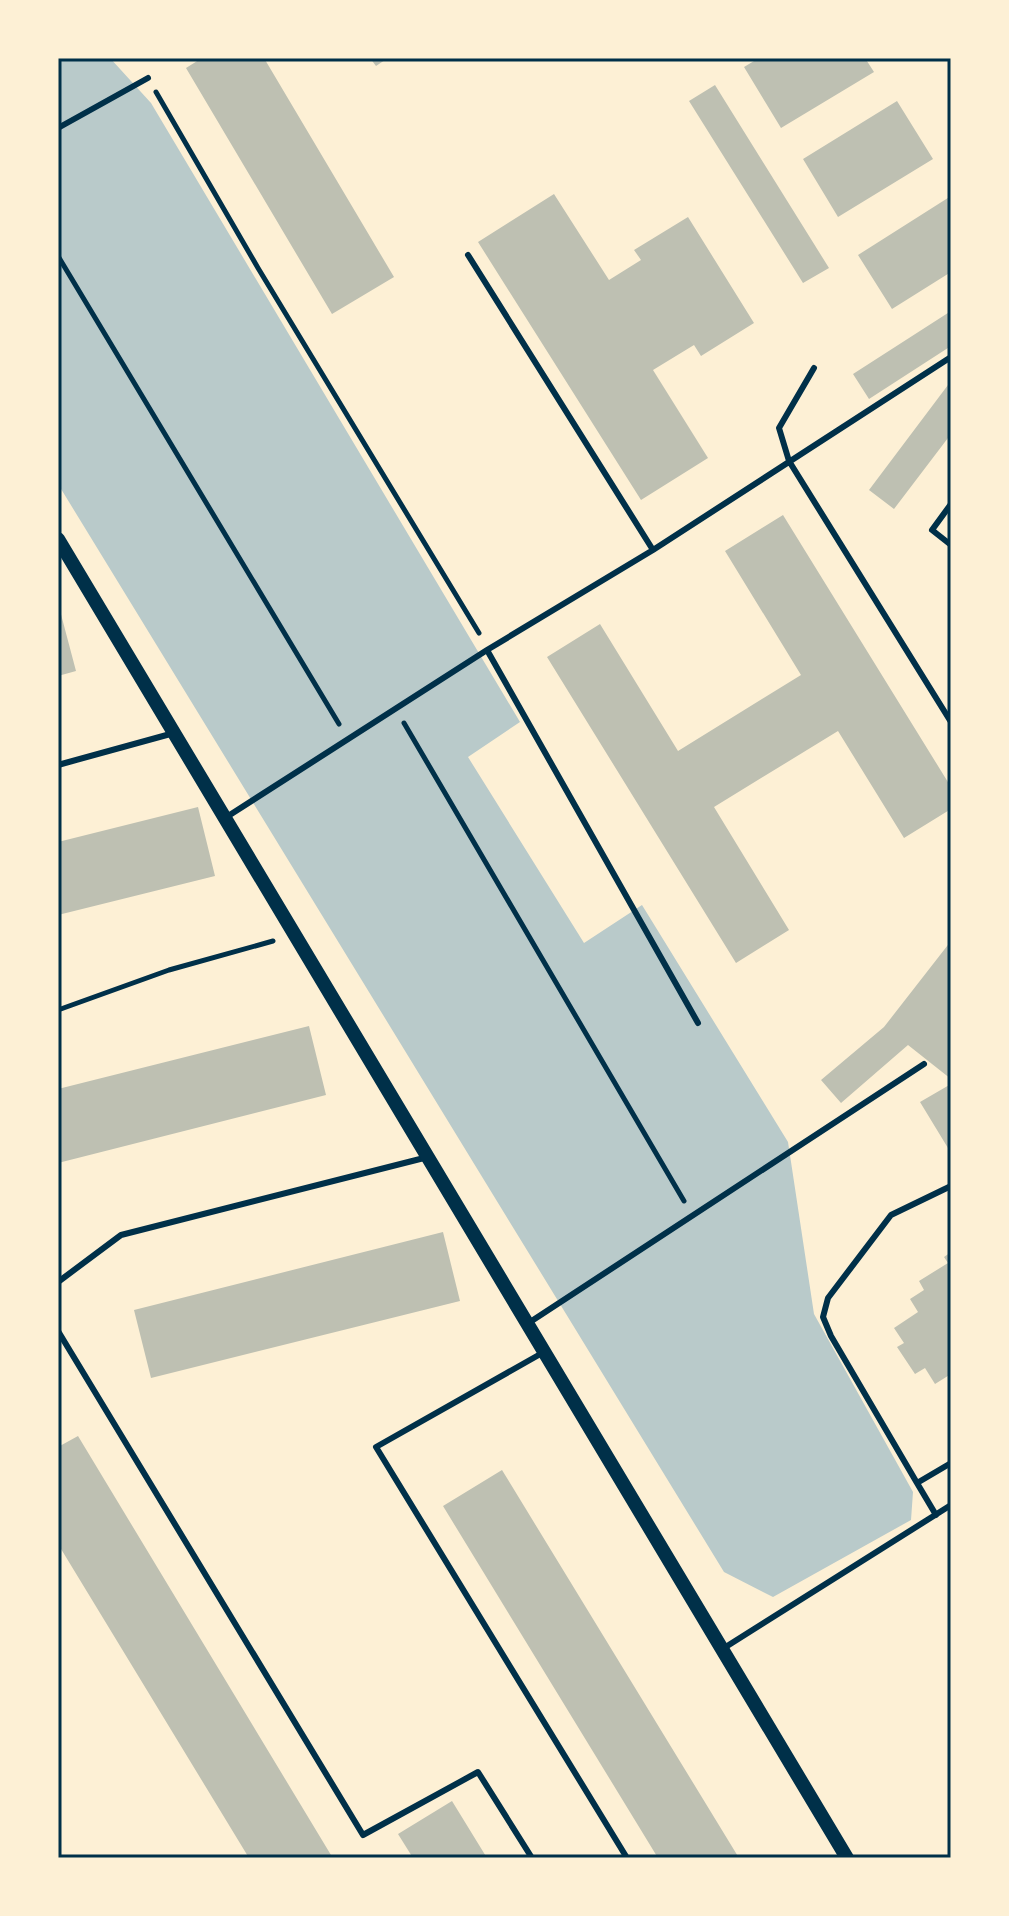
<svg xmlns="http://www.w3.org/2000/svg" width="1009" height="1916" font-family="'IBM Plex Sans',sans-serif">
  <rect width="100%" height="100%" fill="#fdf0d5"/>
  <path fill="#b9caca" d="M 58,58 L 110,58 L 151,103 L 520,722 L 468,757 L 584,943 L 642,905 L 788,1142 L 814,1314 L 913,1492 L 911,1520 L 773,1597 L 724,1572 L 58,484 Z"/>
  <path fill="#bec0b2" d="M 202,58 L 264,58 L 394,277 L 332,314 L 186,68 Z
    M 370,58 L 388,58 L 376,66 Z
    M 759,58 L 865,58 L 874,72 L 781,128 L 744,67 Z
    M 715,85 L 829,268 L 803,283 L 689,101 Z
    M 897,101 L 933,159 L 838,217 L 803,159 Z
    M 554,194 L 609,280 L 641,260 L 634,250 L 688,217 L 754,323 L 701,356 L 694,345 L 653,370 L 708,458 L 641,500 L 478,242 Z
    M 951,196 L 951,272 L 892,309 L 858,255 Z
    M 951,311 L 951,346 L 869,399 L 853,374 Z
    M 951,381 L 951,434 L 894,509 L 869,490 Z
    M 783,515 L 951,787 L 951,809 L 904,838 L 838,731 L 714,807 L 789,930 L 736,963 L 547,657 L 600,624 L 678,751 L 801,675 L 725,551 Z
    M 58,603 L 76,671 L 58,676 Z
    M 198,807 L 215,876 L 58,915 L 58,842 Z
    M 951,941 L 951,1079 L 908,1045 L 841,1103 L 821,1080 L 884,1027 Z
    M 309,1026 L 326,1095 L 58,1163 L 58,1089 Z
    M 951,1084 L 951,1153 L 920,1102 Z
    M 443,1232 L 460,1301 L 151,1378 L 134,1310 Z
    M 951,1252 L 951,1374 L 935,1384 L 925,1368 L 915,1374 L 897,1347 L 904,1343 L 894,1328 L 918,1312 L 910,1299 L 924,1290 L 919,1281 L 948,1263 L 944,1257 Z
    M 78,1436 L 331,1855 L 326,1858 L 249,1858 L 58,1544 L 58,1447 Z
    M 502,1470 L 739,1858 L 658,1858 L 443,1506 Z
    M 452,1801 L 487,1858 L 413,1858 L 398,1834 Z"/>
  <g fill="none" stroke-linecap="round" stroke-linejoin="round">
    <path stroke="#003049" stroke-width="5" d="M 156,92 L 258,268 L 479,633
      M 58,256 L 339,724
      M 404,723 L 684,1201
      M 58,1010 L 169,970 L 273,941"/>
    <path stroke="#003049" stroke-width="6" d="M 58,128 L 148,78
      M 468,255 L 653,550
      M 814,368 L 779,428 L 789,461 L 951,722
      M 951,504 L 932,530 L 951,545
      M 487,650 L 698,1023
      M 58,765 L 174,733
      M 225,818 L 487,650 L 653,550 L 951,357
      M 58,1282 L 121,1235 L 428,1157
      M 527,1324 L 924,1064
      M 58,1331 L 363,1835 L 478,1772 L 532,1858
      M 544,1352 L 376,1447 L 627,1858
      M 917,1483 L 831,1336 L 823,1317 L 828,1298 L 891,1215 L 951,1186
      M 936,1515 L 917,1483 L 951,1463
      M 724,1648 L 951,1505"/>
    <path stroke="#003049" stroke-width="14" d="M 58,539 L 847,1858"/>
  </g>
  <rect width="1009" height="1916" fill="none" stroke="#fdf0d5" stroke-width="120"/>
  <rect x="60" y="60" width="889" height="1796" fill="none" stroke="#003049" stroke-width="3"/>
</svg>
